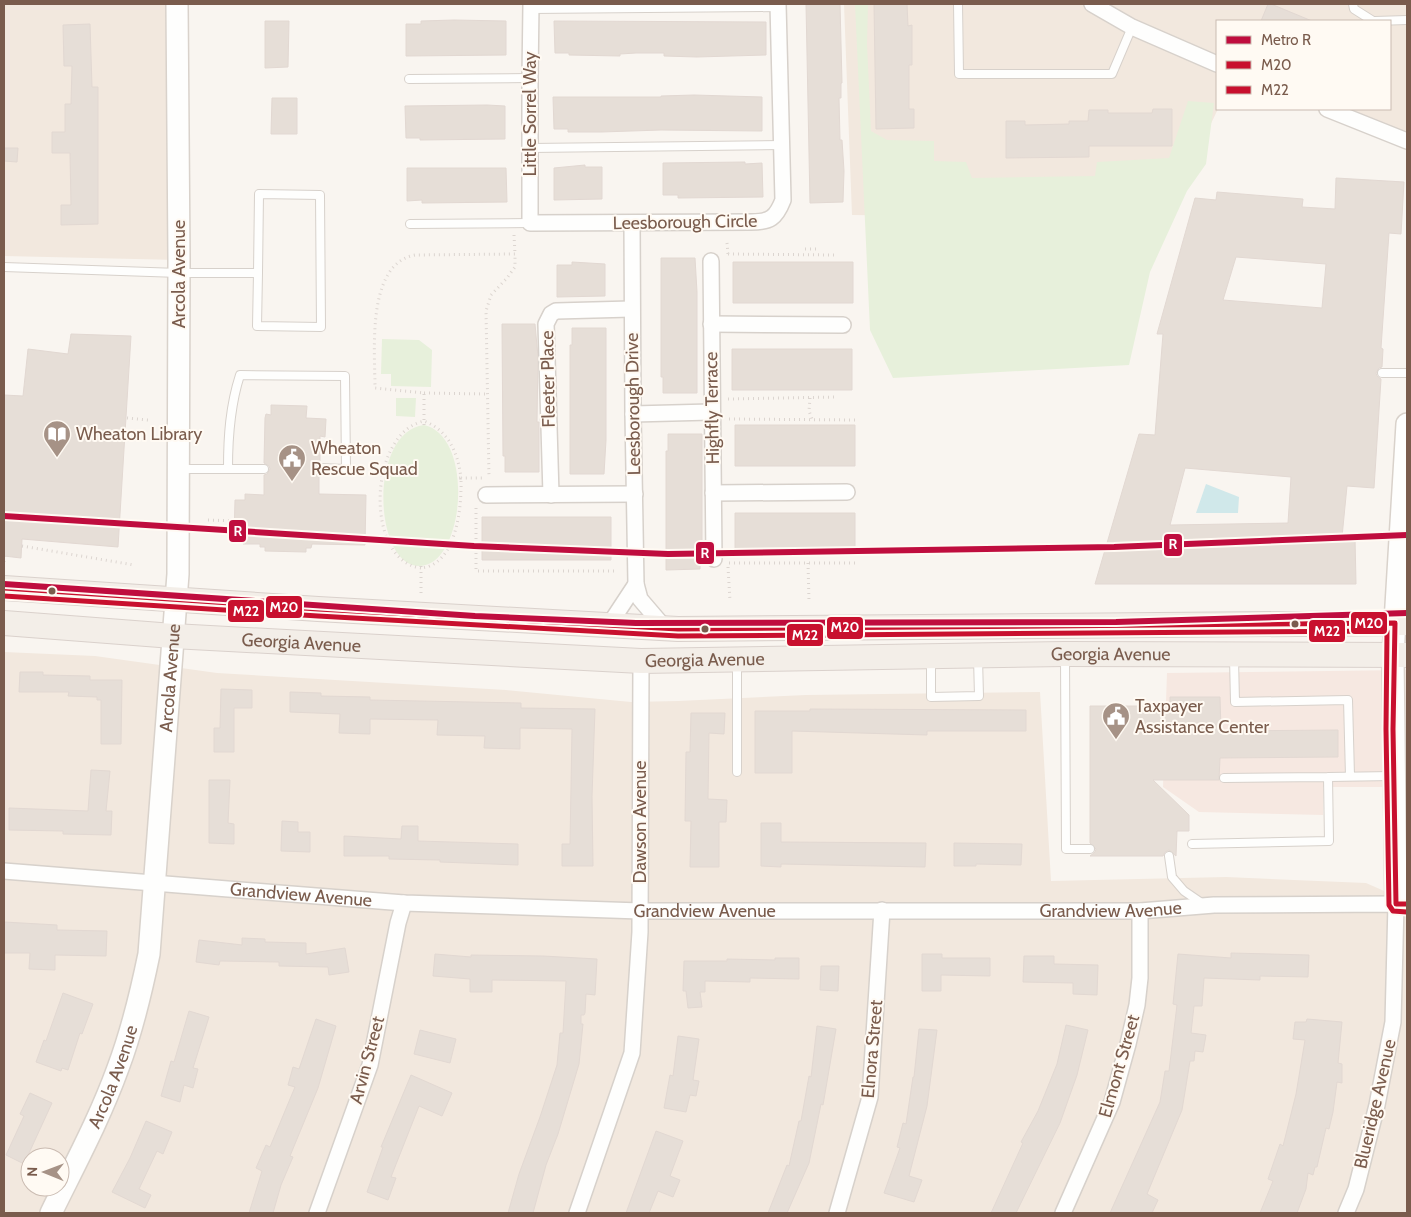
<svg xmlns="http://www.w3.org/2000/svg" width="1411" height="1217" font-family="Cabin,sans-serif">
  <rect width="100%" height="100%" fill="#f9f5f0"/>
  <path fill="#f2e8de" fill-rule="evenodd" d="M 4,4 L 177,4 L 179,260 L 4,256 Z
    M 844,4 L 1407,4 L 1407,141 L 1327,109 L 1390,109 L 1390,21 L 1217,21 L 1218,109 L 1165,219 L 852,215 Z
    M 4,652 L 95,656 L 217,673 L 506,690 L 631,702 L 678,701 L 806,695 L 1040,692 L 1051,881 L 1226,877 L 1366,883 L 1407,901 L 1407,1213 L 4,1213 ZM 30,1157 L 60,1157 L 60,1187 L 30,1187 Z"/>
  <path fill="#f6e8e1" d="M 1407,670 L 1407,787 L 1323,787 L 1323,815 L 1199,812 L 1163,787 L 1167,673 Z"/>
  <path fill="#e7f0db" d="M 855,4 L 868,4 L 867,44 L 871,131 L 887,140 L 934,141 L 934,161 L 966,162 L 972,178 L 1095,176 L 1097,162 L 1169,158 L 1188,101 L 1214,103 L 1206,164 L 1187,191 L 1150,272 L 1129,365 L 893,378 L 870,330 Z
    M 382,339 L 419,340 L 432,350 L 431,387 L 391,386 L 391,374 L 381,374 Z
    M 396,398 L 416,398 L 415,417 L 396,416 Z
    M 424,425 C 475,436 465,565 420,566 C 373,567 368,432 424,425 Z"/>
  <path fill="#d0e8ea" d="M 1206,484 L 1239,497 L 1238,513 L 1196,513 Z"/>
  <path fill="#e6ded7" stroke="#e2d8d2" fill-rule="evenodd" d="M 806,4 L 840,4 L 842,83 L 841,83 L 841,98 L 839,98 L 840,140 L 842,140 L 844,171 L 843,202 L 810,203 Z
    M 874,4 L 907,4 L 908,26 L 912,25 L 912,65 L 909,65 L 909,109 L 914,109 L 914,128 L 876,129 Z
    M 1268,4 L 1271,4 L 1312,21 L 1261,21 Z
    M 454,20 L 506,21 L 506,55 L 406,56 L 406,24 L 421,24 L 421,21 Z
    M 265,21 L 289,21 L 288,67 L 265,68 Z
    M 554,21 L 766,22 L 766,55 L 697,57 L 664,56 L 664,53 L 636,53 L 620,54 L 620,56 L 569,55 L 569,53 L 555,53 Z
    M 90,24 L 92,87 L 98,87 L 98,224 L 61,225 L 61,205 L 71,205 L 70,153 L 52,153 L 52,132 L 65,132 L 65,104 L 71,104 L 72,66 L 64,66 L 63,25 Z
    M 694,95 L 762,97 L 762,131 L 661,130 L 601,132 L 568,132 L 568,129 L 554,129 L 553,97 L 661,97 L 661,96 Z
    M 272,98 L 297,98 L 297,134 L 271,134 Z
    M 487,105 L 505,106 L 505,139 L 420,140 L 420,138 L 406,138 L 405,106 Z
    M 1153,109 L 1172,109 L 1172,146 L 1089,146 L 1089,157 L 1006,158 L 1006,121 L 1025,121 L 1025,125 L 1069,124 L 1069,121 L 1088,121 L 1089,110 L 1108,110 L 1108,113 L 1152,113 Z
    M 4,148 L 18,148 L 17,162 L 4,161 Z
    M 745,162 L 745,164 L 762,163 L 763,197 L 678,198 L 678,195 L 663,195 L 663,163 Z
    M 585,165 L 585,167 L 602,167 L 602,199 L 554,200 L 554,168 Z
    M 407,168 L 506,168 L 507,202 L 422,203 L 422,200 L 407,201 Z
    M 1336,178 L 1404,182 L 1401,234 L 1389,233 L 1381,348 L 1383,349 L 1382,367 L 1379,368 L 1376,373 L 1377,376 L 1381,379 L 1374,488 L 1347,486 L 1342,537 L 1355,538 L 1356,584 L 1095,584 L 1139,434 L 1155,435 L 1163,334 L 1157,334 L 1195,198 L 1216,200 L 1217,192 L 1303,199 L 1302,207 L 1335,209 ZM 1236,257 L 1326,264 L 1322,308 L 1223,300 ZM 1185,468 L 1291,477 L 1288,523 L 1170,525 Z
    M 661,258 L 695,258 L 697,292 L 697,393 L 663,393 L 663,377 L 661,377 Z
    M 572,262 L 605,264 L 605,296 L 557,297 L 557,265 L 572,265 Z
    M 733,262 L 853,262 L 853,303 L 733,303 Z
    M 502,324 L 535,324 L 538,357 L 537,422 L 539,422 L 539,472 L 505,472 L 505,456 L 503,456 Z
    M 572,328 L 606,328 L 606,440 L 604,474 L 570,474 L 570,345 L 572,345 Z
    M 71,334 L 131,336 L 118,547 L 22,539 L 21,558 L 4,556 L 4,395 L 23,396 L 28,349 L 68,354 Z
    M 732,349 L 852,349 L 852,390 L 732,390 Z
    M 271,405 L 307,406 L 306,418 L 326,419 L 325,437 L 320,436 L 320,462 L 314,467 L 315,471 L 319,474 L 319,494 L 366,495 L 365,545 L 312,544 L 311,548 L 306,548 L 306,552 L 265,551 L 265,547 L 260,547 L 260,544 L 243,544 L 243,539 L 234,539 L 235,500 L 245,500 L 245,494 L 264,495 L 264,475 L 267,474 L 270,469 L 269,466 L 264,463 L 265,418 L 266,414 L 271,415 Z
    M 735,425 L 855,425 L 855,466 L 735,466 Z
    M 668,434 L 702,434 L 702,553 L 700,553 L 700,569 L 666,570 L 666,451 L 668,451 Z
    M 735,513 L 855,513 L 855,554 L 735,554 Z
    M 482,517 L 611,517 L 611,560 L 482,560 Z
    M 20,672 L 43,672 L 43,675 L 90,676 L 90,680 L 122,680 L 121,744 L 101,744 L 101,700 L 97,700 L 97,697 L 68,696 L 69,692 L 19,692 Z
    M 221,689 L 252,690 L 252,708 L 234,708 L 234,752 L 214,752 L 214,728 L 220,728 Z
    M 290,692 L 321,693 L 321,696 L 370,697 L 370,700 L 521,703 L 521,708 L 595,709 L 592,797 L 593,866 L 562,866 L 562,844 L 570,844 L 572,729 L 520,728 L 520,749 L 484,748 L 485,736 L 437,735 L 438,720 L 370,719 L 370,734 L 339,733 L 340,714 L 290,712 Z
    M 1170,697 L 1220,697 L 1221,731 L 1338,730 L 1338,757 L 1220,758 L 1219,780 L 1153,780 L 1189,815 L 1189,831 L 1177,831 L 1176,856 L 1169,850 L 1165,852 L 1163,856 L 1090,856 L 1095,852 L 1096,849 L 1090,843 L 1090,706 L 1170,706 Z
    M 810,709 L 1026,710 L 1026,731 L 927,731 L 927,735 L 792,731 L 792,773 L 755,773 L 755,711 L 810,711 Z
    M 691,713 L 725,713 L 724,734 L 709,733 L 708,799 L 727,800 L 726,822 L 719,822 L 719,867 L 690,867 L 691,821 L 685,821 L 686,752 L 690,752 Z
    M 91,770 L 110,771 L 106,811 L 112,811 L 111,835 L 63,834 L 63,831 L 9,830 L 9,808 L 88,811 Z
    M 209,780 L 230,780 L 228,823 L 234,824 L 234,844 L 209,843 Z
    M 282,821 L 298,822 L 298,832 L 310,832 L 310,852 L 281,851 Z
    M 761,823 L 781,823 L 781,842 L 926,843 L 925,867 L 781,864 L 781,867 L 761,866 Z
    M 402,826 L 418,826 L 418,841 L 518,844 L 518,865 L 440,862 L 440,860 L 389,859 L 389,856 L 344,856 L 344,836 L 401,839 Z
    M 954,843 L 1022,844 L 1021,865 L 976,864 L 976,866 L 954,866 Z
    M 4,922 L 57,925 L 57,930 L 107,931 L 106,956 L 55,955 L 55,970 L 29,969 L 30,953 L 4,953 Z
    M 242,938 L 265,939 L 265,942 L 306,943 L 306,954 L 345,948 L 349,972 L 329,975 L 328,967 L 279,966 L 279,962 L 220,961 L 219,965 L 196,962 L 199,940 L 242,945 Z
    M 1231,953 L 1309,955 L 1308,977 L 1260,976 L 1260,980 L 1204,978 L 1202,1006 L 1194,1006 L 1191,1033 L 1206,1035 L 1203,1052 L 1195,1051 L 1194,1061 L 1190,1061 L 1182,1110 L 1147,1194 L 1158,1200 L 1152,1213 L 1110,1213 L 1160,1102 L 1165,1071 L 1169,1071 L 1177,1005 L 1173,1004 L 1178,954 L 1231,958 Z
    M 435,954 L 471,957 L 471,955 L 543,956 L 597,959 L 595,995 L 586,994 L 585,1013 L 584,1015 L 581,1015 L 581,1024 L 583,1024 L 579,1064 L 558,1134 L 546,1165 L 533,1213 L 508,1213 L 519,1174 L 540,1117 L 557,1065 L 560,1033 L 563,1033 L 566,981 L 492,980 L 492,992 L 470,992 L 470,979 L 433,976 Z
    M 922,954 L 942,954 L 942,958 L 990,958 L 990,976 L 941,975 L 941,991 L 922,991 Z
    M 1024,956 L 1054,956 L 1054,964 L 1098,965 L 1097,995 L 1073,994 L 1073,983 L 1023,982 Z
    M 775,958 L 799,958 L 799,979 L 750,978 L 750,982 L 705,981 L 705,992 L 700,992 L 702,1007 L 688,1008 L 686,991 L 683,991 L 684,961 L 727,961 L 727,959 L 775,960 Z
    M 821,966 L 839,966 L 838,991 L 820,990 Z
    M 63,993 L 93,1004 L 82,1034 L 80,1033 L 68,1070 L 62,1068 L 61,1071 L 36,1062 L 44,1040 L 46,1041 Z
    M 189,1011 L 209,1017 L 193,1068 L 198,1069 L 193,1088 L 184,1085 L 180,1102 L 161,1096 L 171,1061 L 174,1062 Z
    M 316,1019 L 336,1026 L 318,1088 L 290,1156 L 293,1157 L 281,1185 L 273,1213 L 249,1213 L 262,1171 L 256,1168 L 266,1145 L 270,1147 L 295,1087 L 288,1085 L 293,1067 L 299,1069 Z
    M 1307,1019 L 1342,1022 L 1338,1063 L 1342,1064 L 1342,1083 L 1337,1082 L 1333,1112 L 1329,1129 L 1326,1128 L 1317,1167 L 1315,1167 L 1313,1175 L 1308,1173 L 1306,1189 L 1297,1213 L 1260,1213 L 1273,1181 L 1268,1179 L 1280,1144 L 1283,1146 L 1296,1094 L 1305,1040 L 1293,1039 L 1295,1022 L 1306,1022 Z
    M 1066,1025 L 1088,1030 L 1077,1075 L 1060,1123 L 1016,1213 L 991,1213 L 1023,1143 L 1021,1142 L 1038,1111 L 1057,1064 Z
    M 817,1026 L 836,1029 L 823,1105 L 821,1104 L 809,1163 L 787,1213 L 768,1213 L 787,1165 L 789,1166 L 799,1121 L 801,1121 L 809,1076 L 811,1077 Z
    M 919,1029 L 937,1030 L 927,1106 L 909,1176 L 922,1180 L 914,1202 L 884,1193 L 900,1148 L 897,1147 L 903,1123 L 906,1124 L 913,1077 L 914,1077 Z
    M 420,1030 L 456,1039 L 450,1063 L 414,1054 Z
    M 678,1036 L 699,1039 L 693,1080 L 699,1081 L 696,1096 L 690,1095 L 686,1112 L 664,1108 L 670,1075 L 673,1076 Z
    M 411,1075 L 452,1093 L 442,1116 L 419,1106 L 391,1177 L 396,1178 L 388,1200 L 367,1192 L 383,1147 L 381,1147 Z
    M 30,1093 L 52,1103 L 24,1164 L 6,1155 L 24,1116 L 20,1114 Z
    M 146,1121 L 172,1132 L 163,1154 L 157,1151 L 139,1189 L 151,1195 L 145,1208 L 112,1192 L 130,1158 Z
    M 656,1131 L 683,1141 L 670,1176 L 680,1180 L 673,1197 L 658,1191 L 649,1213 L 626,1213 Z"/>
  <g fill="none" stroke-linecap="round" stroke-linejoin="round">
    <g stroke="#d7d1cb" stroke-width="10">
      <path id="lane" d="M 958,4 L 959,74 L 1112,74 L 1132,27
        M 1353,4 L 1354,9 L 1373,21
        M 531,9 L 778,7
        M 1375,21 L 1407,20
        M 409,79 L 530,78
        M 531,148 L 783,145
        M 410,224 L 530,223
        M 4,267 L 179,273 L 258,273 L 259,194 L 320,195 L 321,327 L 257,326 L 258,273
        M 1382,373 L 1407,373
        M 228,468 C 228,436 230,406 240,375 L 345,376 L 346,469 L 320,468
        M 181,469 L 264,469
        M 1065,656 L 1066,849 L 1090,849
        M 1234,658 L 1235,702 L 1348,700 L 1350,776
        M 931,660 L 931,697 L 979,696 L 978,658
        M 737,772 L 737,662
        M 1328,777 L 1393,776
        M 1192,844 L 1329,841 L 1328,777 L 1224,778
        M 1169,856 L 1172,877 L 1184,891 L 1203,904"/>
    </g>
    <g stroke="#d7d1cb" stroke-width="18">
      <g id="street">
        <path d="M 531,4 L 530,78 L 530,223 L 751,222 C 770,222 776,218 783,200 L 778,4"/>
        <path d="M 1092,4 L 1132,27 L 1217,64"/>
        <path d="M 1327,109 L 1407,141"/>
        <path d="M 632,223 L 633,414 L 636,584 L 640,599 L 664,627"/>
        <path d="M 711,261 L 714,559"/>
        <path d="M 711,324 L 843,325"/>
        <path d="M 633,414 L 711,412"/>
        <path d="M 713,493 L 847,492"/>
        <path d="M 486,495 L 635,494"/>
        <path d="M 551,495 L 546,324 L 551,314 L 556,311 L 631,309"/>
        <path d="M 609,625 L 636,584"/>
        <path id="s1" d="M 4,871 L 404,903 L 640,911 L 1140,911 L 1214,905 L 1396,904 L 1393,1022 L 1377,1105 L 1356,1189 L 1346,1213"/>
        <path d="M 317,1213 L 370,1065 L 398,923 L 404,903"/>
        <path d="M 577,1213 L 632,1053 L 640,932 L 641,661"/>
        <path d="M 837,1213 L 870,1097 L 882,910"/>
        <path d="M 1063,1213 L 1112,1102 L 1128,1044 L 1137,1005 L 1140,978 L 1140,911"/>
      </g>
    </g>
    <g stroke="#d9d2cb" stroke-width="24">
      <g id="secondary">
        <path d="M 1407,424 L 1393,655 L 1396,904 L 1407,904"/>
        <path id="s2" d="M 51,1213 C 74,1166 100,1118 118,1068 C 132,1031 141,993 149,954 L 178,574 L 179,260 L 177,4"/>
      </g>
    </g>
    <g stroke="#dad1cc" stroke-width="26">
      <g id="primary">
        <path d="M 4,588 L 318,609 L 678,629 L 1407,623"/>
        <path id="s3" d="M 4,623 L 173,636 L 641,661 L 1064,654 L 1407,655"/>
      </g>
    </g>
    <path stroke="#dcd5d0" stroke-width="3" stroke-dasharray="1 4" stroke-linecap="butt" d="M 514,235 L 515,254
      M 727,243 L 728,254
      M 805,249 L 816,249
      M 728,254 L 835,255
      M 424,393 L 487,394
      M 810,398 L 809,411 L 812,419
      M 728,399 L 836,397
      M 127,418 L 148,420
      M 729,419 L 857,420
      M 424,425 L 424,393 L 375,388 C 375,351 366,264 415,255 L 515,254 L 515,267 L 507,278 L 491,295 L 486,311 L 489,478
      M 476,508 L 476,571 L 618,571
      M 208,520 L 235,521
      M 22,546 L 134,565
      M 4,562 L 4,556
      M 729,563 L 855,563
      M 808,563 L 809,601
      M 421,566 L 421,568 C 457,565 462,505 461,478 L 458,478
      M 728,567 L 730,601
      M 421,593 L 421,568 C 364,561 368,433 424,421 C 449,431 458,453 461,478 L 484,478"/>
    <use href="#lane" stroke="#fefefd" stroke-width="8"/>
    <use href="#street" stroke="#fefefd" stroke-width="15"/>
    <use href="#secondary" stroke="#fefefd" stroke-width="21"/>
    <use href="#primary" stroke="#f3eee8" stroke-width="24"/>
    <g stroke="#fffaf3" stroke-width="9">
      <path id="bus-1" d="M 4,588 L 318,609 L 678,629 L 1395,623 L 1393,729 L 1396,904 L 1407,904"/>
    </g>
    <g stroke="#fffaf3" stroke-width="9">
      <path id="bus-2" d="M 4,596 L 318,616 L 678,636 L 1387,631 L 1386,729 L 1389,905 L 1393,911 L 1407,912"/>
    </g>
    <use href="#bus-1" stroke="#c8102e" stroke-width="5"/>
    <use href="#bus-2" stroke="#c8102e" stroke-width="5"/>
    <g stroke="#fffaf3" stroke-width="10">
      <path id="metro-1" d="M 4,516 L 474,546 L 668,554 L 1114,547 L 1407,535
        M 4,584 L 475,616 L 636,623 L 1116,622 L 1407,613"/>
    </g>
    <use href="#metro-1" stroke="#bf0d3e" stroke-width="6"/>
  </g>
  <defs>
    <g id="library-pin" transform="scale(1.4375)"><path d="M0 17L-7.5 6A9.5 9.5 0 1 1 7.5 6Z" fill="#a69286" stroke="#fffaf3"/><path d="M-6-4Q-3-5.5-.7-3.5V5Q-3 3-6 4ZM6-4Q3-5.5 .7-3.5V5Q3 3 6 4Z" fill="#fff"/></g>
    <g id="civic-pin" transform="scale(1.4375)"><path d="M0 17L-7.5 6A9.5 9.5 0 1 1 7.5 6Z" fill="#a69286" stroke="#fffaf3"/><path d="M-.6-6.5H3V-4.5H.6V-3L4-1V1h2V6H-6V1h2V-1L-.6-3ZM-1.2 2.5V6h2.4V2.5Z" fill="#fff"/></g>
  </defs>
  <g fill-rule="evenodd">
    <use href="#library-pin" x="57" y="434"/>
    <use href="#civic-pin" x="292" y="458"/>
    <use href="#civic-pin" x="1116" y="716"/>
  </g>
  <g fill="#7a5c4d" stroke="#fffaf3" stroke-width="2">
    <circle cx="52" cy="591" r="4.5"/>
    <circle cx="1295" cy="624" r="4.5"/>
    <circle cx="705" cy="629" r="4.5"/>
  </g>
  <g text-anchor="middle" stroke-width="4" stroke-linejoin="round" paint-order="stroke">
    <g font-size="18" fill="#7a5c4d" stroke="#fffaf3">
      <text transform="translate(530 114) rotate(-90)" y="6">Little Sorrel Way</text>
      <text transform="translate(685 222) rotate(-1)" y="6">Leesborough Circle</text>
      <text transform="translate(179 274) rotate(-90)" y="6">Arcola Avenue</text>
      <text transform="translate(548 379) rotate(-91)" y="6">Fleeter Place</text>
      <text transform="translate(633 404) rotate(-91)" y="6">Leesborough Drive</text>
      <text transform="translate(712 408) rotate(-91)" y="6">Highfly Terrace</text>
      <text dy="6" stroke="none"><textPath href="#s3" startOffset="298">Georgia Avenue</textPath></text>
      <text dy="6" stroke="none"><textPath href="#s3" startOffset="1108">Georgia Avenue</textPath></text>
      <text dy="6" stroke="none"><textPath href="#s3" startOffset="702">Georgia Avenue</textPath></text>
      <text dy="6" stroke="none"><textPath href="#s2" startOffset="555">Arcola Avenue</textPath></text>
      <text transform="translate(640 822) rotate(-90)" y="6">Dawson Avenue</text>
      <text dy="6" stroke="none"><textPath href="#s1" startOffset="298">Grandview Avenue</textPath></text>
      <text dy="6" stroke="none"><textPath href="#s1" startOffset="1108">Grandview Avenue</textPath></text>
      <text dy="6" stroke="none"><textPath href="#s1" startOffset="702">Grandview Avenue</textPath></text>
      <text transform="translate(872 1049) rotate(-85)" y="6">Elnora Street</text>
      <text transform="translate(367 1060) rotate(-75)" y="6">Arvin Street</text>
      <text transform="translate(1119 1066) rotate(-74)" y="6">Elmont Street</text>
      <text dy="6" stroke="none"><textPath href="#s2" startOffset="150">Arcola Avenue</textPath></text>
      <text transform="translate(1375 1104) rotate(-77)" y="6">Blueridge Avenue</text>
    </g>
    <g font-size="18" fill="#7a5c4d" stroke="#fffaf3" text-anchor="start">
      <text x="76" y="440">Wheaton Library</text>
      <text x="311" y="454">Wheaton<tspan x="311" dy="21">Rescue Squad</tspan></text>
      <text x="1135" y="712">Taxpayer<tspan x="1135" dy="21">Assistance Center</tspan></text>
    </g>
  </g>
  <g stroke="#fffaf3" stroke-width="2">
    <rect x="228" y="519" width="19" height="24" rx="5" fill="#bf0d3e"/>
    <rect x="1163" y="533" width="20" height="24" rx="5" fill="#bf0d3e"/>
    <rect x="695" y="541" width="20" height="24" rx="5" fill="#bf0d3e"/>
    <rect x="265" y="595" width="38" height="24" rx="5" fill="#c8102e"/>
    <rect x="227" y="599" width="38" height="24" rx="5" fill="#c8102e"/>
    <rect x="1350" y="611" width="38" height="24" rx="5" fill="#c8102e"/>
    <rect x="826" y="616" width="38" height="24" rx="5" fill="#c8102e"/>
    <rect x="1308" y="619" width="38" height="24" rx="5" fill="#c8102e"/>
    <rect x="786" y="623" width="38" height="24" rx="5" fill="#c8102e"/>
  </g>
  <g font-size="14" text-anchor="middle" font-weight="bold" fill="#fff">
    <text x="238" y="536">R</text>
    <text x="1173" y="549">R</text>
    <text x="705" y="558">R</text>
    <text x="284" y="612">M20</text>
    <text x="246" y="616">M22</text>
    <text x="1369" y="628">M20</text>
    <text x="845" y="632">M20</text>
    <text x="1327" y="636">M22</text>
    <text x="805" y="640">M22</text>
  </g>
  <rect width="1411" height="1217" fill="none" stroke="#7a5c4d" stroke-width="10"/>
  <rect x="1216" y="20" width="175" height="90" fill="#fffaf3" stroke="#cabbb1"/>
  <rect x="1226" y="36" width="25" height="8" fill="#bf0d3e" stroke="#cabbb1"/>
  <text x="1261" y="45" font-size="15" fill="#7a5c4d">Metro R</text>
  <rect x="1226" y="61" width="25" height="8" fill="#c8102e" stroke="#cabbb1"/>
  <text x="1261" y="70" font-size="15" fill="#7a5c4d">M20</text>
  <rect x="1226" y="86" width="25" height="8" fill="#c8102e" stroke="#cabbb1"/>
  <text x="1261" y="95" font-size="15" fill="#7a5c4d">M22</text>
  <g transform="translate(45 1172) rotate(271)"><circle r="24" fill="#fffaf3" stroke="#cabbb1"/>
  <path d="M0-4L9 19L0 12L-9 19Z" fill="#a69286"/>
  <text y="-8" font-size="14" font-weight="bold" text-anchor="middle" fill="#7a5c4d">N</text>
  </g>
</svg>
